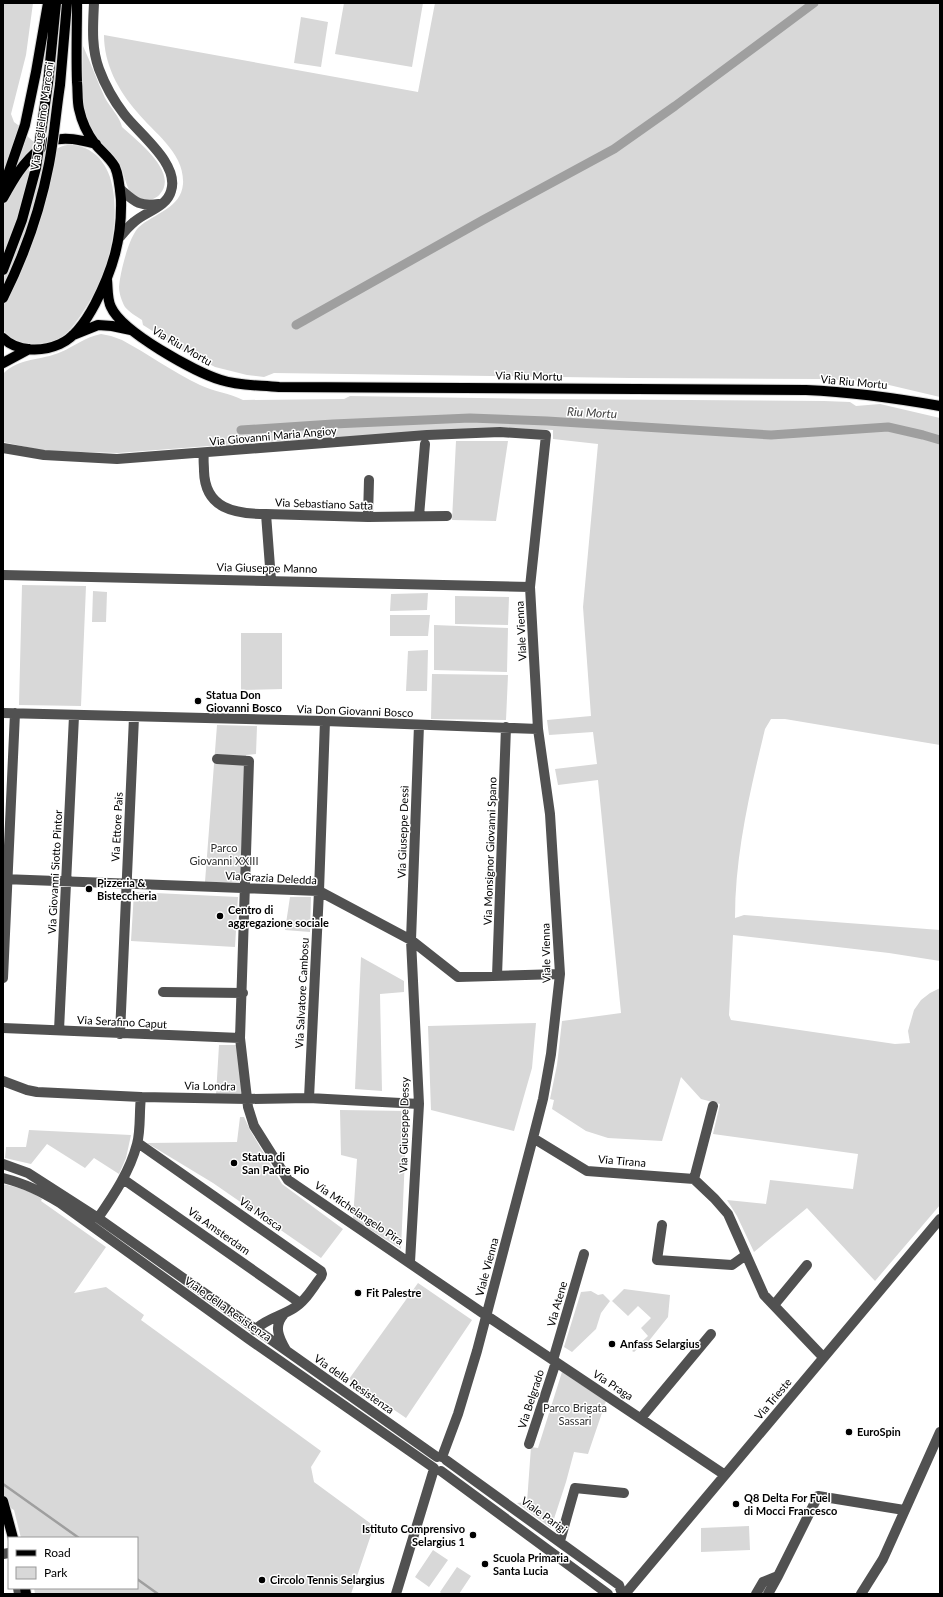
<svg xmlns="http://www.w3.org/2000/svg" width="943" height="1597" font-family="Lato,sans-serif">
  <rect width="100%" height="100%" fill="#fff"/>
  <path fill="#d8d8d8" d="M 3,3 L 33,3 L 26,55 L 11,114 L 14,122 L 22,128 L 26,135 L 46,153 L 46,155 C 60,146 68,141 85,148 C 126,166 116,235 105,269 C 100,285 90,301 81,315 C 76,322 70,331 63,336 C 56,341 47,343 38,345 C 26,346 10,340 3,330 Z
    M 344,3 L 423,3 L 412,67 L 335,54 Z
    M 435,3 L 940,3 L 940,397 L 889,385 L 863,381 L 819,379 L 630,378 L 274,373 L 264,377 L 247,375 L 215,367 L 184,351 L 143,325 L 142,320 C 136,316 129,312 125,307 C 122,302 119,293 119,287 C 120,273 129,236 139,227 C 155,213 181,208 183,184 C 185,153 154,133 137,112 C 118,90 104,64 104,35 L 418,92 Z
    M 301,17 L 328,22 L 321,67 L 294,63 Z
    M 83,46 C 91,63 97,81 105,98 C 110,107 120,117 122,127 C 137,141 179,172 160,194 C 156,199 147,202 141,200 C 126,196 126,177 120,165 C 112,150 96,142 89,127 C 79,108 83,68 83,46 Z
    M 101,334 L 111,336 L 122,340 C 148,354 173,372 200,385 C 214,392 230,393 243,400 L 344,399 L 350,396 L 534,399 L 824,401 L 850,402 L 856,406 L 880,404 L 940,418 L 940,745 L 785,719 L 771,719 L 765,729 C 750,791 735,854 735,918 L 744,915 L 940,930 L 940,961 L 889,953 L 733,935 L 729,1015 L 731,1020 L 895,1044 L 910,1043 L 908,1031 L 914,1010 L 921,1000 L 930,993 L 940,988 L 940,1205 L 875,1281 L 807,1208 L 754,1252 L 737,1216 L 727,1200 L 766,1204 L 770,1180 L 853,1189 L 858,1154 L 713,1134 L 720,1104 L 701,1099 L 681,1077 L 662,1141 L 608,1138 L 586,1131 L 552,1109 L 554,1100 L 550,1099 L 557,1065 L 562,1021 L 621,1013 L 598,780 L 558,785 L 555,769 L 597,764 L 593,732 L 549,735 L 547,720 L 591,716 L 583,607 L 598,444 L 553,439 L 553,430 L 510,428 L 390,434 L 222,445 L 118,453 L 45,451 L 3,442 L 3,374 C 19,357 41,361 61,352 C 75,346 85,337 101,334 Z
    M 456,441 L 508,441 L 496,521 L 452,520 Z
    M 22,585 L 86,586 L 81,706 L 19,705 Z
    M 93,591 L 107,592 L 106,622 L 92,622 Z
    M 428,593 L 427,610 L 390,611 L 391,594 Z
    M 455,596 L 509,597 L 508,625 L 455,624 Z
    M 390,615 L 430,615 L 428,636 L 390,636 Z
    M 434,625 L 508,628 L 507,672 L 434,670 Z
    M 241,633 L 282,633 L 282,689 L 241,690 Z
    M 428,650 L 427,691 L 406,691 L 408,651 Z
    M 432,674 L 508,675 L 506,720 L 431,719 Z
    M 217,725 L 257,726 L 256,754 L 246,755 L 240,882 L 205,882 Z
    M 134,892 L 238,897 L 235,947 L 131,941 Z
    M 290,897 L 311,897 L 310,932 L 285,930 Z
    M 361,957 L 404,981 L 404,992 L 380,994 L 382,1091 L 355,1089 Z
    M 536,1023 L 532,1068 L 514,1131 L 431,1110 L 428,1026 Z
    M 219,1045 L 237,1045 L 242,1095 L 216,1095 Z
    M 340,1110 L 407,1111 L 401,1249 L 353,1219 L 357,1159 L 341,1155 Z
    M 240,1117 L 244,1117 L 250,1130 L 282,1184 L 343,1229 L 321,1258 L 213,1183 L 147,1143 L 237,1142 Z
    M 29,1130 L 131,1135 L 126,1158 L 119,1174 L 94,1158 L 85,1168 L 47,1144 L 31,1164 L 5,1158 L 6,1147 L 26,1147 Z
    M 3,1184 C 17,1187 31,1191 42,1199 L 41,1201 L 106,1247 L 74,1293 L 106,1287 L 144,1315 L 141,1320 L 321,1451 L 311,1467 L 314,1482 L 374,1526 L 351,1594 L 35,1594 L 34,1588 L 137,1588 L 137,1538 L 21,1538 L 14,1510 L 3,1503 Z
    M 418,1283 L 472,1320 L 406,1418 L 349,1379 Z
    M 624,1289 L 670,1295 L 668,1317 L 648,1342 L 646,1341 L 634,1352 L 632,1351 L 648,1336 L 641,1328 L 651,1318 L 638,1306 L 628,1316 L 612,1301 Z
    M 591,1291 L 598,1295 L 603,1294 L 610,1301 L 601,1313 L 596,1329 L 572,1352 L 564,1347 L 581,1292 Z
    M 562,1372 L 606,1401 L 588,1454 L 574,1452 L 566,1482 L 551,1528 L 517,1503 L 527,1502 L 531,1447 L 538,1448 Z
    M 749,1526 L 750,1550 L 701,1552 L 701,1528 Z
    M 433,1550 L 448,1560 L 429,1587 L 415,1577 Z
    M 457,1567 L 471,1576 L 459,1594 L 442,1594 L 440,1592 Z"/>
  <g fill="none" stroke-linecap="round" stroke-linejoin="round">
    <path stroke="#9f9f9f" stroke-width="2.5" d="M 3,1484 L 79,1538
      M 137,1579 L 158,1594"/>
    <path stroke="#9f9f9f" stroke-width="9" d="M 296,325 L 483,220 L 614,149 L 675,106 L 814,3
      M 241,430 L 333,424 L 470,418 L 547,421 L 771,435 L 888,427 L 923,435 L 940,440"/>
    <g stroke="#dbdbdb" stroke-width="12">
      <path id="major" d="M 48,83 L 56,3
        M 60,85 L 67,3
        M 3,189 L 25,125 L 36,72 L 48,3
        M 3,198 C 13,180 23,162 40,149 C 43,146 46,142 50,141 C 65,136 81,140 96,144
        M 107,280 C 108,289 107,299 111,307 C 122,332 195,372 221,380 C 239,386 260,385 279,387 L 806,390 C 851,392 895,398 940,406
        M 73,335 L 98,325 L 112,326 L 131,330
        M 3,338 C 17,352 42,352 60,344 C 76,337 87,319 95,304 C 113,269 122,239 121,200 C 120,189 119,176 115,167 C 110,158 102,152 95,144 C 86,132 82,123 79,109 C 77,100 78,91 77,82 C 76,55 77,29 77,3
        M 3,363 L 29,349
        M 3,1501 L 13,1538
        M 25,1588 L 26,1594"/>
    </g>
    <path stroke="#515151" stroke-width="10" d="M 94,3 C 93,25 91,47 99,69 C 105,85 114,101 124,114 C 139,134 180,164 171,191 C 167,207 145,212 134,222 C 129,226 124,232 120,237
      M 120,189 C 135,202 139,207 159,204
      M 3,448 L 44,455 L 117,459 L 427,435 L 500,432 L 546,435 L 530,587 L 538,729 L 550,814 L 560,974 L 551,1054 L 543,1099 L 533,1138 L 477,1351 L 458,1414 L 442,1457
      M 204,453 C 203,459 204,465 204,471 C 205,509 235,514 266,514
      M 419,516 L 425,444
      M 368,517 L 369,480
      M 3,575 L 530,587
      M 271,580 L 266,514 L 368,517 L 447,516
      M 3,713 L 325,721 L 538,729
      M 217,759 L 249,761 L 240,1038 L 248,1107 L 254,1126 L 288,1180 L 487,1316 L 725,1475
      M 3,879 L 319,891 L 411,940 L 458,977 L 560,974
      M 497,976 L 506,727
      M 3,978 L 15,713
      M 163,992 L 243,993
      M 3,1028 L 240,1038
      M 59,1030 L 74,716
      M 120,1034 L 134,717
      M 3,1081 L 27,1090 L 37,1092 L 141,1097 L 248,1099 L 309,1098 L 419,1104
      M 309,1098 L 319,891 L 325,721
      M 533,1138 L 587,1171 L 694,1179 L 714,1198 L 728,1214 L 764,1295 L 823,1357
      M 138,1143 L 321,1271 L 322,1274 L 321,1277 C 313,1287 305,1302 294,1308 C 282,1316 265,1319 255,1330
      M 3,1164 L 28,1173 L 98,1218 L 437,1457
      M 3,1178 C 26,1184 40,1191 60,1203 L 250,1340 L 434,1468
      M 123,1179 L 300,1303
      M 694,1179 L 713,1106
      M 98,1218 C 114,1195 130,1171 137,1144 C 141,1129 139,1112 141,1097
      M 662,1225 L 657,1260 L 732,1265 L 746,1255
      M 410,1262 L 419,1104 L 411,940 L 419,725
      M 774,1305 L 807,1265
      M 284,1314 C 273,1326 279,1338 286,1350
      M 553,1360 L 584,1254
      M 641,1418 L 711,1334
      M 529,1444 L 556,1362
      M 446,1460 L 619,1585 L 622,1594
      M 441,1471 L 608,1594
      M 560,1541 L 575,1488 L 624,1493
      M 3,1554 L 9,1553
      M 18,1588 L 19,1594
      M 396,1594 L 434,1469
      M 625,1594 L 940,1219
      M 756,1594 L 763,1582 L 778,1576
      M 768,1594 L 778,1576 L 818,1496 L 904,1510
      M 861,1594 L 883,1559 L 940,1432"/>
    <use href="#major" stroke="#000" stroke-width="10"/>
    <g stroke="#dbdbdb" stroke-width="12" stroke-linecap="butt">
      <path id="major-bridge" d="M 3,270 L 22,220 L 36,168 L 48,83
        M 3,298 C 24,256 40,211 49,164 C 54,138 56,111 60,85"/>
    </g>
    <use href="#major-bridge" stroke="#000" stroke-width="10"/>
  </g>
  <g fill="#000" stroke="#fff" stroke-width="1.5">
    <circle cx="198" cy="701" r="4"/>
    <circle cx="89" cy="889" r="4"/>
    <circle cx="220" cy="916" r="4"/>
    <circle cx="234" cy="1163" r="4"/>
    <circle cx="358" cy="1293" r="4"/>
    <circle cx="612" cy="1344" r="4"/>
    <circle cx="849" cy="1432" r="4"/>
    <circle cx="736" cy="1504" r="4"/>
    <circle cx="473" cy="1535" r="4"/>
    <circle cx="485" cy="1564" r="4"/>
    <circle cx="262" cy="1580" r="4"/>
  </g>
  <g text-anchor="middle" stroke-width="3" stroke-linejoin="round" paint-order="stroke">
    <g font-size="11" fill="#000" stroke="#fff">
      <text transform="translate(42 116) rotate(-82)" y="4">Via Guglielmo Marconi</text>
      <text transform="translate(182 346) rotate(30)" y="4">Via Riu Mortu</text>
      <text transform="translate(529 376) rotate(1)" y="4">Via Riu Mortu</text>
      <text transform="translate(854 382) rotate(5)" y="4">Via Riu Mortu</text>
      <text transform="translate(273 436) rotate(-5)" y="4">Via Giovanni Maria Angioy</text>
      <text transform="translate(324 504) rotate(2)" y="4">Via Sebastiano Satta</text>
      <text transform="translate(267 568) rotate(1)" y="4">Via Giuseppe Manno</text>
      <text transform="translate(521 631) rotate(-93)" y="4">Viale Vienna</text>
      <text transform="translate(355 711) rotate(2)" y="4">Via Don Giovanni Bosco</text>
      <text transform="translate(117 827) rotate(-87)" y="4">Via Ettore Pais</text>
      <text transform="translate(403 832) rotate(-88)" y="4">Via Giuseppe Dessì</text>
      <text transform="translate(490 851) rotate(-88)" y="4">Via Monsignor Giovanni Spano</text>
      <text transform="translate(55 872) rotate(-87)" y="4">Via Giovanni Siotto Pintor</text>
      <text transform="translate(271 878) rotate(3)" y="4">Via Grazia Deledda</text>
      <text transform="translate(546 953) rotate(-91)" y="4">Viale Vienna</text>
      <text transform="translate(302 993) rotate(-87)" y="4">Via Salvatore Cambosu</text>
      <text transform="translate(122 1022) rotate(3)" y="4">Via Serafino Caput</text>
      <text transform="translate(210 1086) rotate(1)" y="4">Via Londra</text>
      <text transform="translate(404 1125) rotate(-89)" y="4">Via Giuseppe Dessy</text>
      <text transform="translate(622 1161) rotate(5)" y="4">Via Tirana</text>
      <text transform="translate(359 1213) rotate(34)" y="4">Via Michelangelo Pira</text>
      <text transform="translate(261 1214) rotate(35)" y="4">Via Mosca</text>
      <text transform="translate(219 1231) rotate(35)" y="4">Via Amsterdam</text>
      <text transform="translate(487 1267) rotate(-75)" y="4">Viale Vienna</text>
      <text transform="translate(557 1304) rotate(-74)" y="4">Via Atene</text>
      <text transform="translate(228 1309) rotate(35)" y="4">Viale della Resistenza</text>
      <text transform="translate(354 1384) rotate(35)" y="4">Via della Resistenza</text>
      <text transform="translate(613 1385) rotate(33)" y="4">Via Praga</text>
      <text transform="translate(531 1399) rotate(-72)" y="4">Via Belgrado</text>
      <text transform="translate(773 1399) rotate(-50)" y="4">Via Trieste</text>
      <text transform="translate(544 1515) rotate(36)" y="4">Viale Parigi</text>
    </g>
    <g font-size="11" font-weight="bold" fill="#000" stroke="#fff" text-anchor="start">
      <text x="206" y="699">Statua Don<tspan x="206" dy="13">Giovanni Bosco</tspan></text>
      <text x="97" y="887">Pizzeria &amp;<tspan x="97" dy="13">Bisteccheria</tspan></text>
      <text x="228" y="914">Centro di<tspan x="228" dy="13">aggregazione sociale</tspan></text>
      <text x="242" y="1161">Statua di<tspan x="242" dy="13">San Padre Pio</tspan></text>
      <text x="366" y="1297">Fit Palestre</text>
      <text x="620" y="1348">Anfass Selargius</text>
      <text x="857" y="1436">EuroSpin</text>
      <text x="744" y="1502">Q8 Delta For Fuel<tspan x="744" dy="13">di Mocci Francesco</tspan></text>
      <text x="465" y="1533" text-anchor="end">Istituto Comprensivo<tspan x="465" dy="13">Selargius 1</tspan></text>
      <text x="493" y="1562">Scuola Primaria<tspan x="493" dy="13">Santa Lucia</tspan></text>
      <text x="270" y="1584">Circolo Tennis Selargius</text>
    </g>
    <g font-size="11" fill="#2f2f2f" stroke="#fff">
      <text x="224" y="852">Parco<tspan x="224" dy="13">Giovanni XXIII</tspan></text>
      <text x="575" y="1412">Parco Brigata<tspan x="575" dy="13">Sassari</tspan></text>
    </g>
    <g font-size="12" font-style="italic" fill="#404040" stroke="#fff">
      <text transform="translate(592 413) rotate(3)" y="4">Riu Mortu</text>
    </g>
  </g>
  <rect width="943" height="1597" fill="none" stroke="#000000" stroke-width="8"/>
  <rect x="8" y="1537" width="130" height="52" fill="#ffffff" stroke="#999999"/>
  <rect x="16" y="1550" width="20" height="6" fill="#000000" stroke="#999999"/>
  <text x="44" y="1557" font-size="12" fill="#000000">Road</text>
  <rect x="16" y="1567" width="20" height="12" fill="#d8d8d8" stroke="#999999"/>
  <text x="44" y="1577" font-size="12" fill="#000000">Park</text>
</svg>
